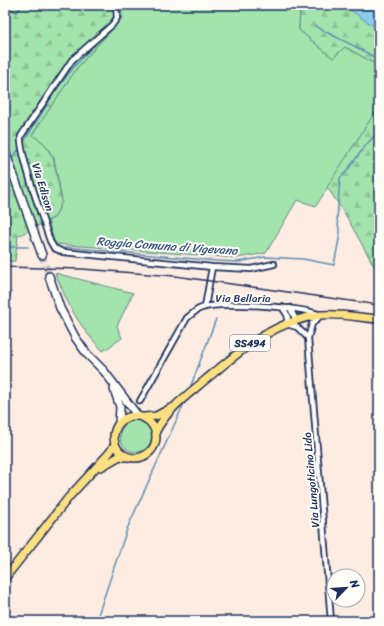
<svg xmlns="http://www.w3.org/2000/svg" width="384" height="626" font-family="Sriracha,sans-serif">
  <defs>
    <pattern id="forest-firs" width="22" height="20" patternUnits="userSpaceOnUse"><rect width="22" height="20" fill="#a3e3ac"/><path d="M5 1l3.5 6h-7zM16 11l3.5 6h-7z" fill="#8cc396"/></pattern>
  </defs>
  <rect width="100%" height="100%" fill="#fdece1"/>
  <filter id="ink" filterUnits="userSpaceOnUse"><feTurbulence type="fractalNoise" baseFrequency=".025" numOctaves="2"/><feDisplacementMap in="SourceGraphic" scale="8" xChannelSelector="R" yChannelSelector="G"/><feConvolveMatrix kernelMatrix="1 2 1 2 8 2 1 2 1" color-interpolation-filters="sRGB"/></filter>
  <g filter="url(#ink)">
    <path fill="#a3e3ac" stroke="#5f8985" d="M 121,5 L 300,5 L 299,30 L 333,58 L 345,47 L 379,66 L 379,106 L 316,206 L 297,200 L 266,253 L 237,258 L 55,244 L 48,221 L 55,217 L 62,201 L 54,158 L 44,143 L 31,135 L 77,68 L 122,18 Z
      M 55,273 L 133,293 L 117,326 L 122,338 L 103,351 C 78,326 68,304 55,273 Z
      M120 436a16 16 0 1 1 32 0a16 16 0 1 1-32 0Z"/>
    <path fill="url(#forest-firs)" stroke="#5f8985" d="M 5,5 L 121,5 L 122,18 L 77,68 L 32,135 L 44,143 L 53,158 L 62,201 L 55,217 L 18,236 L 15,261 L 5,262 Z
      M 300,5 L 379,5 L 379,66 L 345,47 L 333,58 L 299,30 Z
      M 379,106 L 379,275 L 345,214 L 327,187 Z"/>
    <path fill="#8bcbec" stroke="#5e8db3" d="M 343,5 L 379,5 L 379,30 Z"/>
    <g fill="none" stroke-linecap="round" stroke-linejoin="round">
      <path stroke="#5e8db3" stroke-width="1.5" d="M 5,7 L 17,12 L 22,5
        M 315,26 C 336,38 359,47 379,60
        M 23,143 L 54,93 L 76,64 L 118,21 L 120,17 L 119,5
        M 10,161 L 20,148
        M 5,247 L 28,247
        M 65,247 L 217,261 L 238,262 L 265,257 L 303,259 L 334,265 L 340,234 L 337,219 L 340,178 L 346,172 L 366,145 L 379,131
        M 5,312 L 11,292
        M 190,388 L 216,319
        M 96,621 L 127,529 L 186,399"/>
      <path stroke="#d0c6c7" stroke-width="7" stroke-dasharray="7 3.5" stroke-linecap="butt" d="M 42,255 L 49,276"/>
      <g stroke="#1b2f5e" stroke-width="8">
        <path id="street" d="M 116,5 L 117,18 L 112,25 L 72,60 L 21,136 C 18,150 44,223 50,241 L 54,248 L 63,252 L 212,267 L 205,307
          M 212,267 L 251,269 L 274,264
          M 282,307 L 288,316 L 286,324 L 297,327 L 308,338
          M 290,308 L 295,318 L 293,322
          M 140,401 L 187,318 C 191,315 195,311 199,309 C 217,300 302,307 321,315 L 312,324 L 308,338 L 331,621"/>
      </g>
      <g stroke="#1b2f5e" stroke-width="10">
        <path id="secondary" d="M 5,151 L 42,255
          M 49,276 L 60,308 L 75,337 L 87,354 L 104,371 L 137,415
          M 114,389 L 120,407 L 119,423"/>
      </g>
      <g stroke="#1b2f5e" stroke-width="10">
        <path id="primary" d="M114 437a21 21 0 1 1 42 0a21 21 0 1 1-42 0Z
          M 144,417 L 156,416 L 171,408
          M 156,431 C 167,410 186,396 204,381 C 239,352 274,320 321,315 C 340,313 361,318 379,319
          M 101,467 L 120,456 L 126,457
          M 5,578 L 69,497 L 110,452 L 115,444"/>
      </g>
      <use href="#street" stroke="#fdfcf7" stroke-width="4.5"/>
      <use href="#secondary" stroke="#fdfcf7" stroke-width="7"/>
      <use href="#primary" stroke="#fce080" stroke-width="7"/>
      <path stroke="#1b2f5e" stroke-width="1.5" d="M 5,267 L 82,269 L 175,276 L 379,305"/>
    </g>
  </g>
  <g text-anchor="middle" stroke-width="4" stroke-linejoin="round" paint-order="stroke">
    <rect fill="#fdfcf7" stroke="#5f6c8c" stroke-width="1" x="230" y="335" width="40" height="16" rx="3"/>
    <g font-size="10" font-weight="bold" fill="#1b2f5e">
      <text x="250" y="347">SS494</text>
    </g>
    <g font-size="11" fill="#1b2f5e" stroke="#fdfcf7">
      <text transform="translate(43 187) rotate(73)" y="4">Via Edison</text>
      <text x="243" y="302">Via Bellaria</text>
      <text transform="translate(311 480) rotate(-95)" y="4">Via Lungoticino Lido</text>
    </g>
    <g font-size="12" font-style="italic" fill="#375682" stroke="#fdfcf7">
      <text transform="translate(167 246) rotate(4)" y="4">Roggia Comuna di Vigevano</text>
    </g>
  </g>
  <rect width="384" height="626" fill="none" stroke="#fdfcf7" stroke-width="20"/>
  <rect x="10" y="10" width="364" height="606" fill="none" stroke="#1b2f5e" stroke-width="1.5" filter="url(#ink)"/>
  <g transform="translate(346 588) rotate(65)"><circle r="19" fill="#fdfcf7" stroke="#a3aaba"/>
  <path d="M0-3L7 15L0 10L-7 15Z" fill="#1b2f5e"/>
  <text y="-6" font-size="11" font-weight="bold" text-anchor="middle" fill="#1b2f5e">N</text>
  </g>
</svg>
